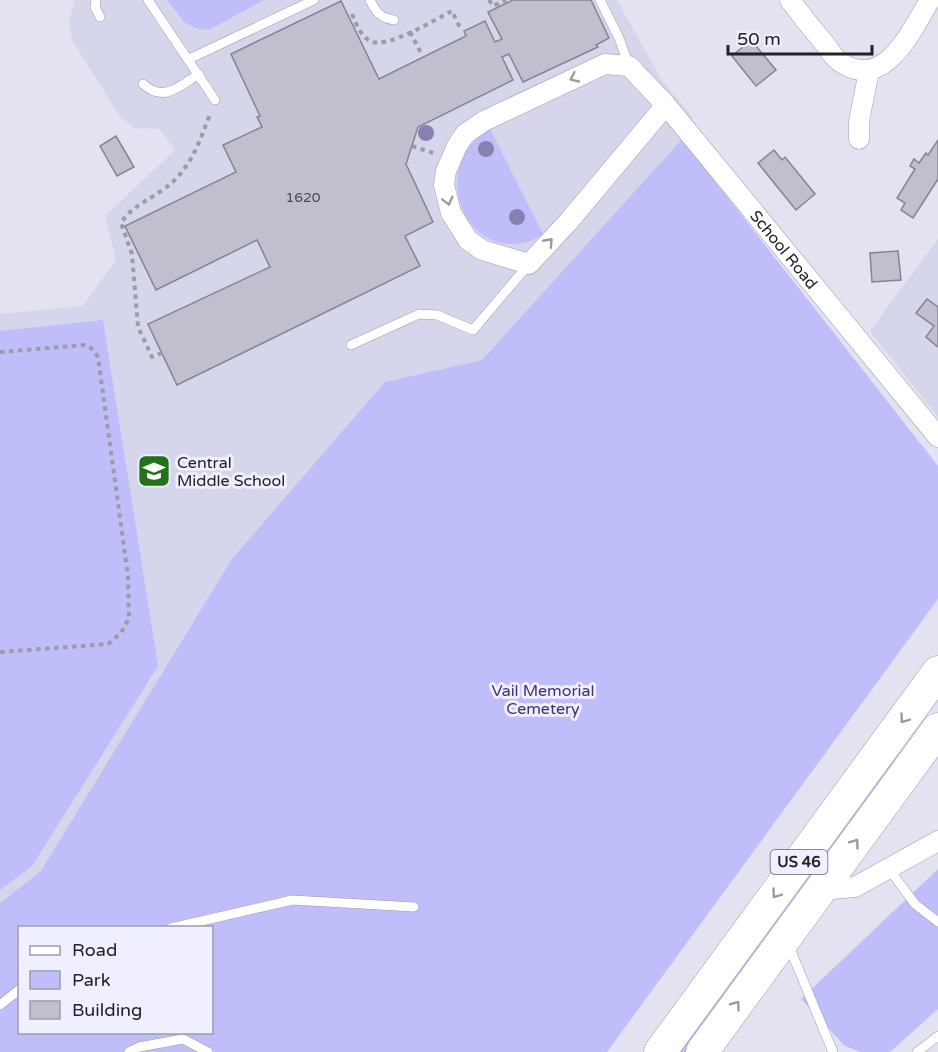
<svg xmlns="http://www.w3.org/2000/svg" width="938" height="1052" font-family="'Varela Round',sans-serif">
  <rect width="100%" height="100%" fill="#e3e2f1"/>
  <path fill="#d5d5eb" d="M 75,0 L 617,0 L 661,79 L 693,118 L 682,139 L 482,360 L 385,382 L 41,871 L 0,903 L 0,314 L 83,306 L 116,260 L 105,216 L 175,150 L 160,129 L 134,128 L 120,117 L 72,40 L 69,21 Z
    M 938,239 L 938,417 L 870,331 Z"/>
  <path fill="#c0bdfb" fill-rule="evenodd" d="M 167,0 L 264,0 L 209,30 L 196,28 L 184,22 Z
    M 490,129 L 543,234 C 538,237 532,241 526,242 C 476,256 442,197 464,155 C 470,143 480,136 490,129 Z
    M 682,139 L 938,466 L 938,599 L 607,1052 L 0,1052 L 0,903 L 41,871 L 232,559 L 385,382 L 482,360 ZM 20,928 L 212,928 L 212,1032 L 20,1032 Z
    M 103,320 L 158,666 L 32,866 L 0,890 L 0,331 Z
    M 938,691 L 876,790 L 687,1052 L 668,1052 Z
    M 938,869 L 938,1009 L 890,1052 L 861,1052 L 845,1046 L 801,999 Z"/>
  <path fill="#bfbfce" stroke="#848491" stroke-width="1.5" d="M 513,0 L 591,0 L 609,38 L 596,45 L 598,47 L 523,82 L 509,54 L 502,57 L 513,80 L 418,127 L 406,164 L 433,222 L 405,236 L 420,266 L 177,385 L 148,324 L 270,267 L 257,240 L 156,290 L 125,226 L 236,172 L 223,145 L 262,127 L 257,117 L 260,116 L 231,54 L 341,1 L 379,79 L 466,36 L 464,31 L 485,21 L 495,42 L 502,39 L 488,12 Z
    M 751,40 L 776,70 L 756,86 L 732,56 Z
    M 116,136 L 134,167 L 117,176 L 100,146 Z
    M 938,140 L 938,179 L 913,218 L 901,210 L 905,203 L 897,198 L 915,169 L 910,166 L 914,159 L 919,163 L 926,153 L 928,155 Z
    M 774,150 L 782,160 L 785,157 L 815,194 L 796,210 L 758,163 Z
    M 898,251 L 901,280 L 872,282 L 870,253 Z
    M 927,299 L 938,307 L 938,347 L 926,337 L 934,326 L 916,313 Z"/>
  <g fill="none" stroke-linecap="round" stroke-linejoin="round">
    <g stroke="#9e9dac" stroke-width="10">
      <path id="service" d="M 96,0 L 95,7 L 100,17
        M 148,0 L 215,100
        M 370,0 C 376,12 380,18 394,20
        M 600,0 L 619,38 L 629,66
        M 189,59 L 314,0
        M 143,84 C 164,103 179,86 199,74
        M 351,345 L 419,314 L 437,315 L 473,330 L 529,264
        M 889,869 L 915,904 L 938,922
        M 171,928 L 292,900 L 414,907
        M 788,944 L 833,1052
        M 0,1005 L 20,989
        M 129,1052 L 139,1047 L 183,1039 L 208,1052
        M 917,1052 L 938,1036"/>
    </g>
    <g stroke="#9e9dac" stroke-width="21">
      <g id="minor">
        <path d="M 790,0 C 801,15 813,30 825,44 C 829,50 834,58 840,62 C 885,92 911,31 930,0"/>
        <path id="s1" d="M 666,105 L 569,221 L 529,264 L 482,250 L 468,240 L 451,213 L 444,185 L 446,171 L 457,146 L 465,134 L 484,121 L 605,64 L 629,66 L 666,105 L 938,437"/>
        <path d="M 859,139 L 859,121 L 869,71"/>
        <path d="M 821,890 L 855,887 L 938,841"/>
      </g>
    </g>
    <g stroke="#9e9dac" stroke-width="33">
      <path id="trunk" d="M 660,1052 L 938,672
        M 702,1052 L 938,729"/>
    </g>
    <path stroke="#9c9ba7" stroke-width="4" stroke-dasharray="4.5 4.5" stroke-linecap="butt" d="M 489,0 L 493,6 L 506,0
      M 352,14 C 356,24 360,35 370,41 C 386,50 436,19 452,11 L 461,30
      M 410,32 L 421,53
      M 412,146 L 433,153
      M 0,352 L 84,345 L 91,348 L 98,357 L 128,576 L 129,618 L 121,633 L 108,644 L 0,652
      M 162,353 L 152,357 L 138,327 L 132,254 L 121,223 C 131,207 147,201 161,191 C 191,171 198,144 211,112"/>
    <use href="#service" stroke="#fff" stroke-width="9"/>
    <use href="#minor" stroke="#fff" stroke-width="20"/>
    <use href="#trunk" stroke="#fff" stroke-width="32"/>
  </g>
  <g fill="#8980b2">
    <circle cx="426" cy="133" r="8"/>
    <circle cx="486" cy="149" r="8"/>
    <circle cx="517" cy="217" r="8"/>
  </g>
  <defs><path id="oneway-chevron" d="M-2-3.5L2.5 0L-2 3.5" fill="none" stroke-width="1.6" stroke-linecap="round" stroke-linejoin="round" transform="scale(1.5)"/></defs>
  <g stroke="#9b9b9e">
    <use href="#oneway-chevron" transform="translate(574 78) rotate(155)"/>
    <use href="#oneway-chevron" transform="translate(448 201) rotate(76)"/>
    <use href="#oneway-chevron" transform="translate(549 242) rotate(-48)"/>
    <use href="#oneway-chevron" transform="translate(904 719) rotate(126)"/>
    <use href="#oneway-chevron" transform="translate(855 843) rotate(-54)"/>
    <use href="#oneway-chevron" transform="translate(776 894) rotate(126)"/>
    <use href="#oneway-chevron" transform="translate(736 1005) rotate(-54)"/>
  </g>
  <defs>
    <g id="school-square" transform="scale(1.725)"><rect x="-9" y="-9" width="18" height="18" rx="4" fill="#247218" stroke="#f0efff"/><path d="M0-5L7-2L0 1L-7-2ZM-4 1L0 2.5L4 1V4Q0 6-4 4Z" fill="#fff"/></g>
  </defs>
  <g fill-rule="evenodd">
    <use href="#school-square" x="154" y="471"/>
  </g>
  <g text-anchor="middle" stroke-width="6" stroke-linejoin="round" paint-order="stroke">
    <g font-size="14" fill="#484851">
      <text x="303" y="202">1620</text>
    </g>
    <rect fill="#f0efff" stroke="#5f5f68" stroke-width="1.5" x="770.5" y="850" width="57" height="24" rx="4.5"/>
    <g font-size="15" font-weight="bold" fill="#212127">
      <text x="799" y="867">US 46</text>
    </g>
    <g font-size="16" fill="#212127" stroke="#f0efff">
      <text dy="6" stroke="none"><textPath href="#s1" startOffset="814">School Road</textPath></text>
    </g>
    <g font-size="16" fill="#212127" stroke="#f0efff" text-anchor="start">
      <text x="177" y="468">Central<tspan x="177" dy="18">Middle School</tspan></text>
    </g>
    <g font-size="16" fill="#3f307e" stroke="#f0efff">
      <text x="543" y="696">Vail Memorial<tspan x="543" dy="18">Cemetery</tspan></text>
    </g>
  </g>
  <rect x="18" y="926" width="195" height="108" fill="#f0efff" stroke="#9d9da9" stroke-width="1.5"/>
  <rect x="30" y="946" width="30" height="9" fill="#ffffff" stroke="#9d9da9" stroke-width="1.5"/>
  <text x="72" y="956" font-size="18" fill="#212127">Road</text>
  <rect x="30" y="971" width="30" height="18" fill="#c0bdfb" stroke="#9d9da9" stroke-width="1.5"/>
  <text x="72" y="986" font-size="18" fill="#212127">Park</text>
  <rect x="30" y="1001" width="30" height="18" fill="#bfbfce" stroke="#9d9da9" stroke-width="1.5"/>
  <text x="72" y="1016" font-size="18" fill="#212127">Building</text>
  <path d="M728 45v9h144v-9" fill="none" stroke="#212127" stroke-width="3"/>
  <text x="737" y="45" font-size="18" fill="#212127" stroke="#f0efff" stroke-width="4.5" paint-order="stroke">50 m</text>
</svg>
